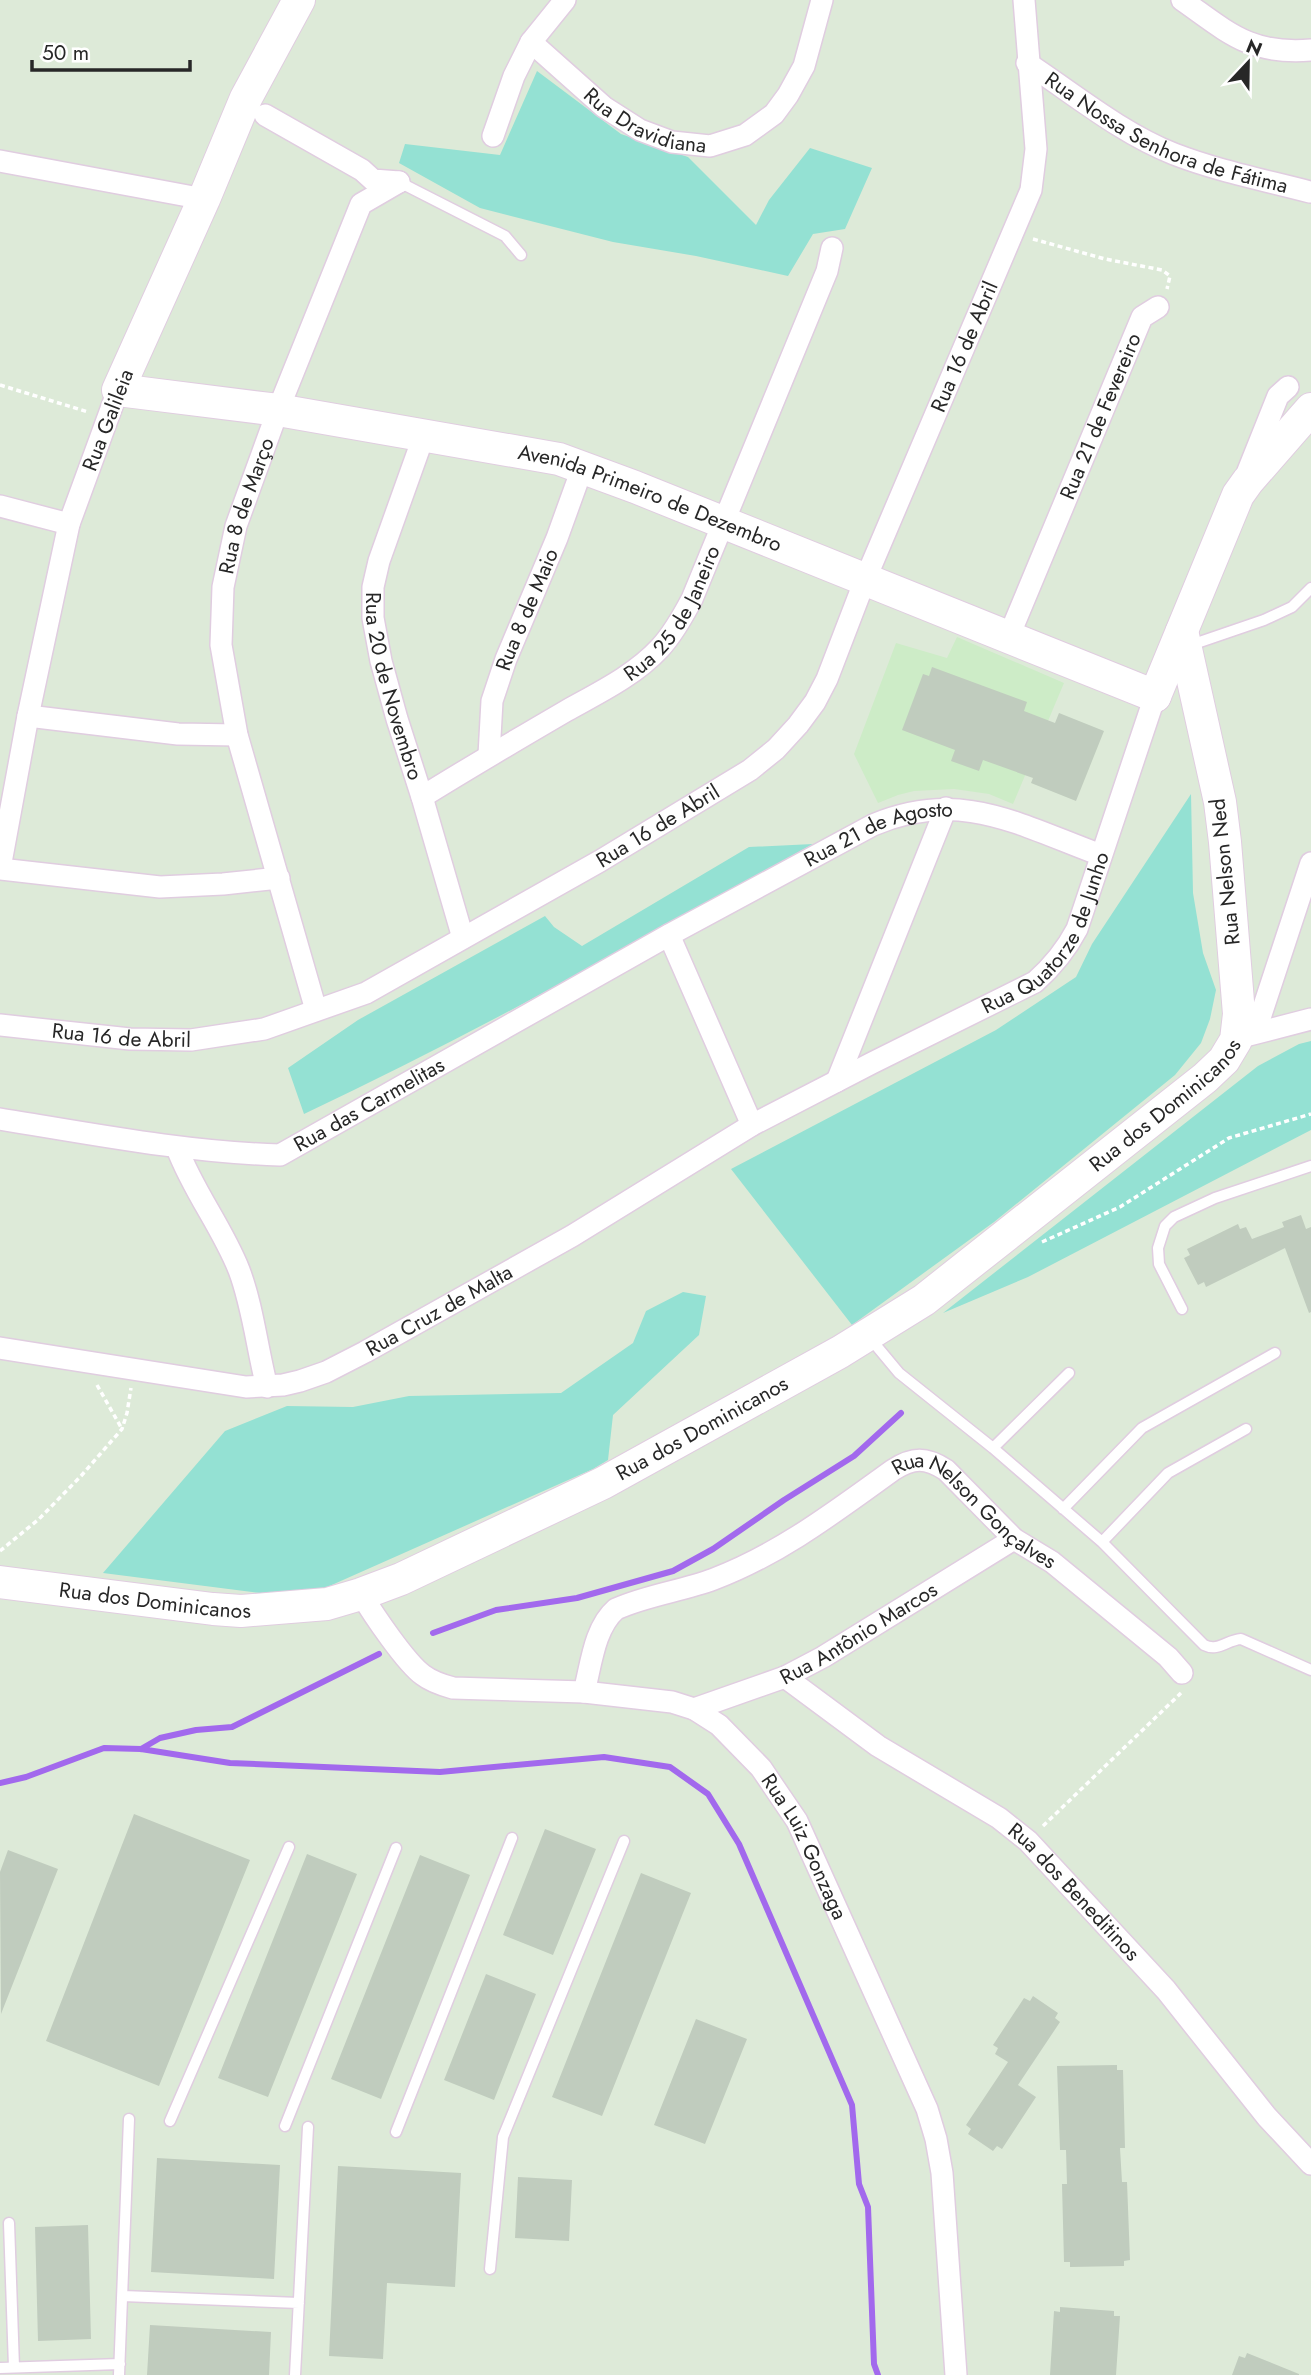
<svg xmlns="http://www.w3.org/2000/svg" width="1311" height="2375" font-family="Jost,sans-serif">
  <rect width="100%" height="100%" fill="#ddead8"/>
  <path fill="#cdecc7" d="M 957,637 L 1064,683 L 1013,804 L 989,794 L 954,789 L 914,791 L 898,795 L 878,803 L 854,754 L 896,643 L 947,658 Z"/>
  <path fill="#94e1d3" d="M 537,71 L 621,134 L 688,157 L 756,225 L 769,200 L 810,148 L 872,168 L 845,229 L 813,234 L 788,276 L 696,256 L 613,242 L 480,208 L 399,163 L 405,144 L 500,155 Z
    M 1191,794 L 1193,893 L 1203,953 L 1216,990 L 1210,1019 L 1201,1043 L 1175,1075 L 994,1222 L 852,1325 L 731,1169 L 996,1030 L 1076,977 L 1092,944 Z
    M 813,844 C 645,938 478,1032 304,1114 L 288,1068 L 358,1020 L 545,916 L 554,927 L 582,946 L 749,847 Z
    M 1311,1041 L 1311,1130 L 1028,1277 L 943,1313 L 1258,1066 L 1299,1044 Z
    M 683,1292 L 706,1296 L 699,1335 L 613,1415 L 608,1460 L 593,1469 L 325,1588 L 260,1593 L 103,1573 L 225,1431 L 287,1406 L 353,1407 L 409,1396 L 561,1393 L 633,1343 L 646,1311 Z"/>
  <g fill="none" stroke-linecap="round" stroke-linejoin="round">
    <path stroke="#a269ed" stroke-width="6" d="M 433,1633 L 496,1610 L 577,1598 L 673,1571 L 713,1549 L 784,1500 L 854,1456 L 901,1413
      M 141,1749 L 160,1738 L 196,1730 L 232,1727 L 379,1654
      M 0,1783 L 26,1777 L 104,1748 L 141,1749 L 230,1763 L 440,1772 L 604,1757 L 670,1767 L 708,1794 L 739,1844 L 852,2105 L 859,2184 L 868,2207 L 874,2364 L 878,2375"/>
  </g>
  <path fill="#c0ccbe" d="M 932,667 L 1027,702 L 1024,711 L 1055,723 L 1059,713 L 1104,731 L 1076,801 L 1031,783 L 1033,778 L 983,760 L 979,771 L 951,761 L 955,750 L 902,730 L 923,674 L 929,676 Z
    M 1301,1215 L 1306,1229 L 1311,1227 L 1311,1312 L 1309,1313 L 1285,1248 L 1206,1287 L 1204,1282 L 1198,1285 L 1184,1258 L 1190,1255 L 1187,1249 L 1238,1224 L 1240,1229 L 1246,1227 L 1252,1239 L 1284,1227 L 1282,1222 Z
    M 134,1814 L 250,1860 L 159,2086 L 46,2041 Z
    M 545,1829 L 596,1849 L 553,1955 L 503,1935 Z
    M 8,1850 L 58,1869 L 1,2014 L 0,1872 Z
    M 307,1854 L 357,1874 L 268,2097 L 218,2078 Z
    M 420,1855 L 470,1875 L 381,2099 L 331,2079 Z
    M 641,1873 L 691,1893 L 602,2116 L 552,2097 Z
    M 486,1974 L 536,1994 L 494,2100 L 444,2080 Z
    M 1033,1996 L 1058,2013 L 1055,2018 L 1060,2022 L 1018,2085 L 1036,2097 L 1002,2149 L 997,2146 L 993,2151 L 968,2134 L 971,2129 L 966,2125 L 1008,2062 L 995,2054 L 998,2048 L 993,2045 L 1024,1998 L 1030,2001 Z
    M 696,2019 L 747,2039 L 705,2144 L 654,2125 Z
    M 1117,2065 L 1117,2070 L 1123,2070 L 1125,2148 L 1120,2148 L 1122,2182 L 1127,2182 L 1130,2260 L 1124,2261 L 1124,2266 L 1070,2267 L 1070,2262 L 1064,2262 L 1062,2184 L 1067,2184 L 1066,2150 L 1060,2150 L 1057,2066 Z
    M 157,2158 L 280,2165 L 274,2279 L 151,2272 Z
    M 338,2166 L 461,2173 L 455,2287 L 387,2283 L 383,2359 L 329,2356 Z
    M 518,2177 L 572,2180 L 569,2241 L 515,2238 Z
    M 88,2225 L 91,2339 L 38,2341 L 35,2227 Z
    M 1060,2307 L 1114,2311 L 1114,2316 L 1120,2316 L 1116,2375 L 1050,2375 L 1054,2311 L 1060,2312 Z
    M 150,2325 L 271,2332 L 269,2375 L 147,2375 Z
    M 1247,2353 L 1299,2374 L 1299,2375 L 1232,2375 L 1239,2356 L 1245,2358 Z"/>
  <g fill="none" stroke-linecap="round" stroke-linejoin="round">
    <g stroke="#e0cde0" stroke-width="13">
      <path id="lane" d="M 399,182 L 505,236 L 521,255
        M 1188,646 L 1264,620 L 1292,607 L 1311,588
        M 1182,1309 L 1159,1264 L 1158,1248 L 1165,1226 L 1174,1217 L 1215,1198 L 1311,1166
        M 869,1337 L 899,1373 L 993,1448 L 1102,1542 L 1204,1645 C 1218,1652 1227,1640 1241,1639 L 1311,1670
        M 993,1448 L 1069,1373
        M 1063,1509 L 1142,1428 L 1275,1353
        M 1102,1542 L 1168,1473 L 1246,1429
        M 170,2121 L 289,1847
        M 285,2126 L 396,1848
        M 396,2132 L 512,1838
        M 9,2223 L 14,2367
        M 490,2269 L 503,2137 L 624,1841
        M 123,2296 L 299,2303
        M 0,2368 L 120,2364
        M 119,2375 L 129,2119
        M 295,2375 L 308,2127"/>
    </g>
    <g stroke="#e0cde0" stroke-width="24">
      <g id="street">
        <path d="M 1182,0 C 1229,33 1250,55 1311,50"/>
        <path id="s1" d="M 531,42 L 604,107 L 640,130 L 672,142 L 710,146 L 745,135 L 774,114 L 788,95 L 804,66 L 822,0"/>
        <path id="s2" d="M 1027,63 C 1074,94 1121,133 1174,154 C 1218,171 1264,180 1310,192"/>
        <path d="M 265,115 L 362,170 L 373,180 L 399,182"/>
        <path d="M 493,136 L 514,76 L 531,42 L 565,0"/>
        <path d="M 0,161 L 204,199"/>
        <path id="s3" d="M 424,435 L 379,561 L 373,587 L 373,618 L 381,661 L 397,719 L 422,797 L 463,938"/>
        <path d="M 1248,471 L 1278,396 L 1288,387"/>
        <path d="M 0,506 L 69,524"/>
        <path id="s4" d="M 1009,636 L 1142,317 L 1158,307"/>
        <path d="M 28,716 L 178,734 L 237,735"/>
        <path id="s5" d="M 489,755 L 492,701 L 506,659 L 557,538 L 583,466"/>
        <path id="s6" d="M 422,797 C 470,767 518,739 566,711 C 598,693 634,676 660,648 C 673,634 683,616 692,599 L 827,271 L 832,248"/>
        <path d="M 0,868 L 28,716 L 69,524 L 118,390"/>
        <path d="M 0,869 L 160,887 L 223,884 L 279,878"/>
        <path d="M 669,935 L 752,1125"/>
        <path id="s7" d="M 316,1010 L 237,735 L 221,645 L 223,587 L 236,526 L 278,410 L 361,204 L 399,182"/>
        <path id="s8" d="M 0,1025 L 130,1039 L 191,1040 L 264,1029 L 366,993 L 600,861 L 750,770 L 776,749 L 798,725 L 815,702 L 827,679 L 865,580 L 1031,190 L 1036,149 L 1024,0"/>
        <path d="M 1255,1033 L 1311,863"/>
        <path d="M 1245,1036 L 1311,1019"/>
        <path d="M 837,1081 L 946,808"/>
        <path id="s9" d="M 0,1119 C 93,1134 185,1152 280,1155 L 669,935 L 873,825 C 961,788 1019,825 1101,855"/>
        <path d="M 177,1148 C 193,1191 222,1227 239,1270 C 253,1307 257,1348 267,1387"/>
        <path id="s10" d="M 0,1348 L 246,1387 L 283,1385 L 300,1381 L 326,1372 L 365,1352 L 572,1236 L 752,1125 L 872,1063 L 1035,982 C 1053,966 1066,950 1077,929 L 1155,696"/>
        <path id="s11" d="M 361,1594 C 373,1614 406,1663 423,1675 C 432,1682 442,1685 453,1688 L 584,1692 L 672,1702 L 694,1709 L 719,1725 L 761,1768 L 797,1821 L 927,2109 L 936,2139 L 942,2173 L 956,2375"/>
        <path id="s12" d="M 785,1677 L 878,1746 L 999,1818 L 1028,1841 L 1166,1990 L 1267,2117 L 1311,2164"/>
        <path id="s13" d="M 584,1692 C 591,1666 594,1628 616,1609 C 647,1595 682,1591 714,1579 C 780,1554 836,1511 893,1470 C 913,1457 926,1457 946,1470 L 1014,1539 L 1052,1562 L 1168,1657 L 1182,1673"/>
        <path id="s14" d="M 694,1709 L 785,1677 L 823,1657 L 1014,1539"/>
      </g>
    </g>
    <g stroke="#e0cde0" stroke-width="34">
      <g id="secondary">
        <path id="s15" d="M 299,0 L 246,98 L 204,199 L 118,390 L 278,410 L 559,459 L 635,487 L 1155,696"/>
        <path d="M 1155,696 L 1238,495 L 1248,481 L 1311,409"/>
        <path id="s16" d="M 0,1582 L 213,1609 L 241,1611 L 327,1604 L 361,1594 L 401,1579 L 603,1483 L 840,1352 L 924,1300 L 1205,1078 L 1224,1060 L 1236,1040 L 1239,1014 L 1225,842 L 1220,802 L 1182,631"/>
      </g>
    </g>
    <path stroke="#fff" stroke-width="3.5" stroke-dasharray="5 3.5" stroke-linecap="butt" d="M 1033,239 L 1105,259 L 1162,270 L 1170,276 L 1167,289
      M 0,385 L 88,412
      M 1042,1242 L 1120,1207 L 1229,1138 L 1311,1114
      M 97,1385 L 122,1429
      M 0,1551 L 39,1519 L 81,1476 L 122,1429 L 127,1413 L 131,1388
      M 1043,1826 L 1181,1693"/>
    <use href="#lane" stroke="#fff" stroke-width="10"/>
    <use href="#street" stroke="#fff" stroke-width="21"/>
    <use href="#secondary" stroke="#fff" stroke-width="32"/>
  </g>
  <g text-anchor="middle" stroke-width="5" stroke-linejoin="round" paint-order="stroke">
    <g font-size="21" fill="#272727" stroke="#fff">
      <text dy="7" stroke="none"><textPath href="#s1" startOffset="142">Rua Dravidiana</textPath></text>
      <text dy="7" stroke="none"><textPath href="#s2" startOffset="158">Rua Nossa Senhora de Fátima</textPath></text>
      <text dy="7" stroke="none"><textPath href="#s8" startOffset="1298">Rua 16 de Abril</textPath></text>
      <text dy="7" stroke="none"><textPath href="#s4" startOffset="238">Rua 21 de Fevereiro</textPath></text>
      <text transform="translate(108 420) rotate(-69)" y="7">Rua Galileia</text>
      <text dy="7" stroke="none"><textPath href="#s15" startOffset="975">Avenida Primeiro de Dezembro</textPath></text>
      <text dy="7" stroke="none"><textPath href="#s7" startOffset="520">Rua 8 de Março</textPath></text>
      <text dy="7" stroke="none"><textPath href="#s5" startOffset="152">Rua 8 de Maio</textPath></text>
      <text dy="7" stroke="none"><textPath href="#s6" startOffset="317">Rua 25 de Janeiro</textPath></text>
      <text dy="7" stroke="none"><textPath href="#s3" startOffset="262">Rua 20 de Novembro</textPath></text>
      <text dy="7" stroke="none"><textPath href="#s8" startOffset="710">Rua 16 de Abril</textPath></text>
      <text dy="7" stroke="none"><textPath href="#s9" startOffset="964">Rua 21 de Agosto</textPath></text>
      <text transform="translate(1225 872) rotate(-96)" y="7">Rua Nelson Ned</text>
      <text dy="7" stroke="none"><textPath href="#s10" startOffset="1186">Rua Quatorze de Junho</textPath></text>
      <text dy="7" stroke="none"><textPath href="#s8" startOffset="122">Rua 16 de Abril</textPath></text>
      <text dy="7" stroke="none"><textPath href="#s9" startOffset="385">Rua das Carmelitas</textPath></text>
      <text dy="7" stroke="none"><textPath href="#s16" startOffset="1311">Rua dos Dominicanos</textPath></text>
      <text dy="7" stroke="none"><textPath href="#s10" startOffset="460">Rua Cruz de Malta</textPath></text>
      <text dy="7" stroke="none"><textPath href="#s16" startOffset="744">Rua dos Dominicanos</textPath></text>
      <text dy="7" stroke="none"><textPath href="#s13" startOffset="504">Rua Nelson Gonçalves</textPath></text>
      <text dy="7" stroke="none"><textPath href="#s16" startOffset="156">Rua dos Dominicanos</textPath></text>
      <text dy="7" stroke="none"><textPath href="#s14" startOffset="182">Rua Antônio Marcos</textPath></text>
      <text dy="7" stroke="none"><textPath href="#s11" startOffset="558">Rua Luiz Gonzaga</textPath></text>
      <text dy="7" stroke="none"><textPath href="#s12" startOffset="362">Rua dos Beneditinos</textPath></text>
    </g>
  </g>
  <g transform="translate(1248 63) rotate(22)" stroke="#ffffff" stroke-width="5" paint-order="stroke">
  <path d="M0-5L12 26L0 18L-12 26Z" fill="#272727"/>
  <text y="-10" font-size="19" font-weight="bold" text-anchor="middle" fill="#272727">N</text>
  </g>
  <path d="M32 60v10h158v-10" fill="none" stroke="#272727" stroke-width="3.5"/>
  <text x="42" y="60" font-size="21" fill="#272727" stroke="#ffffff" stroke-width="5" paint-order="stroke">50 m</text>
</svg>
